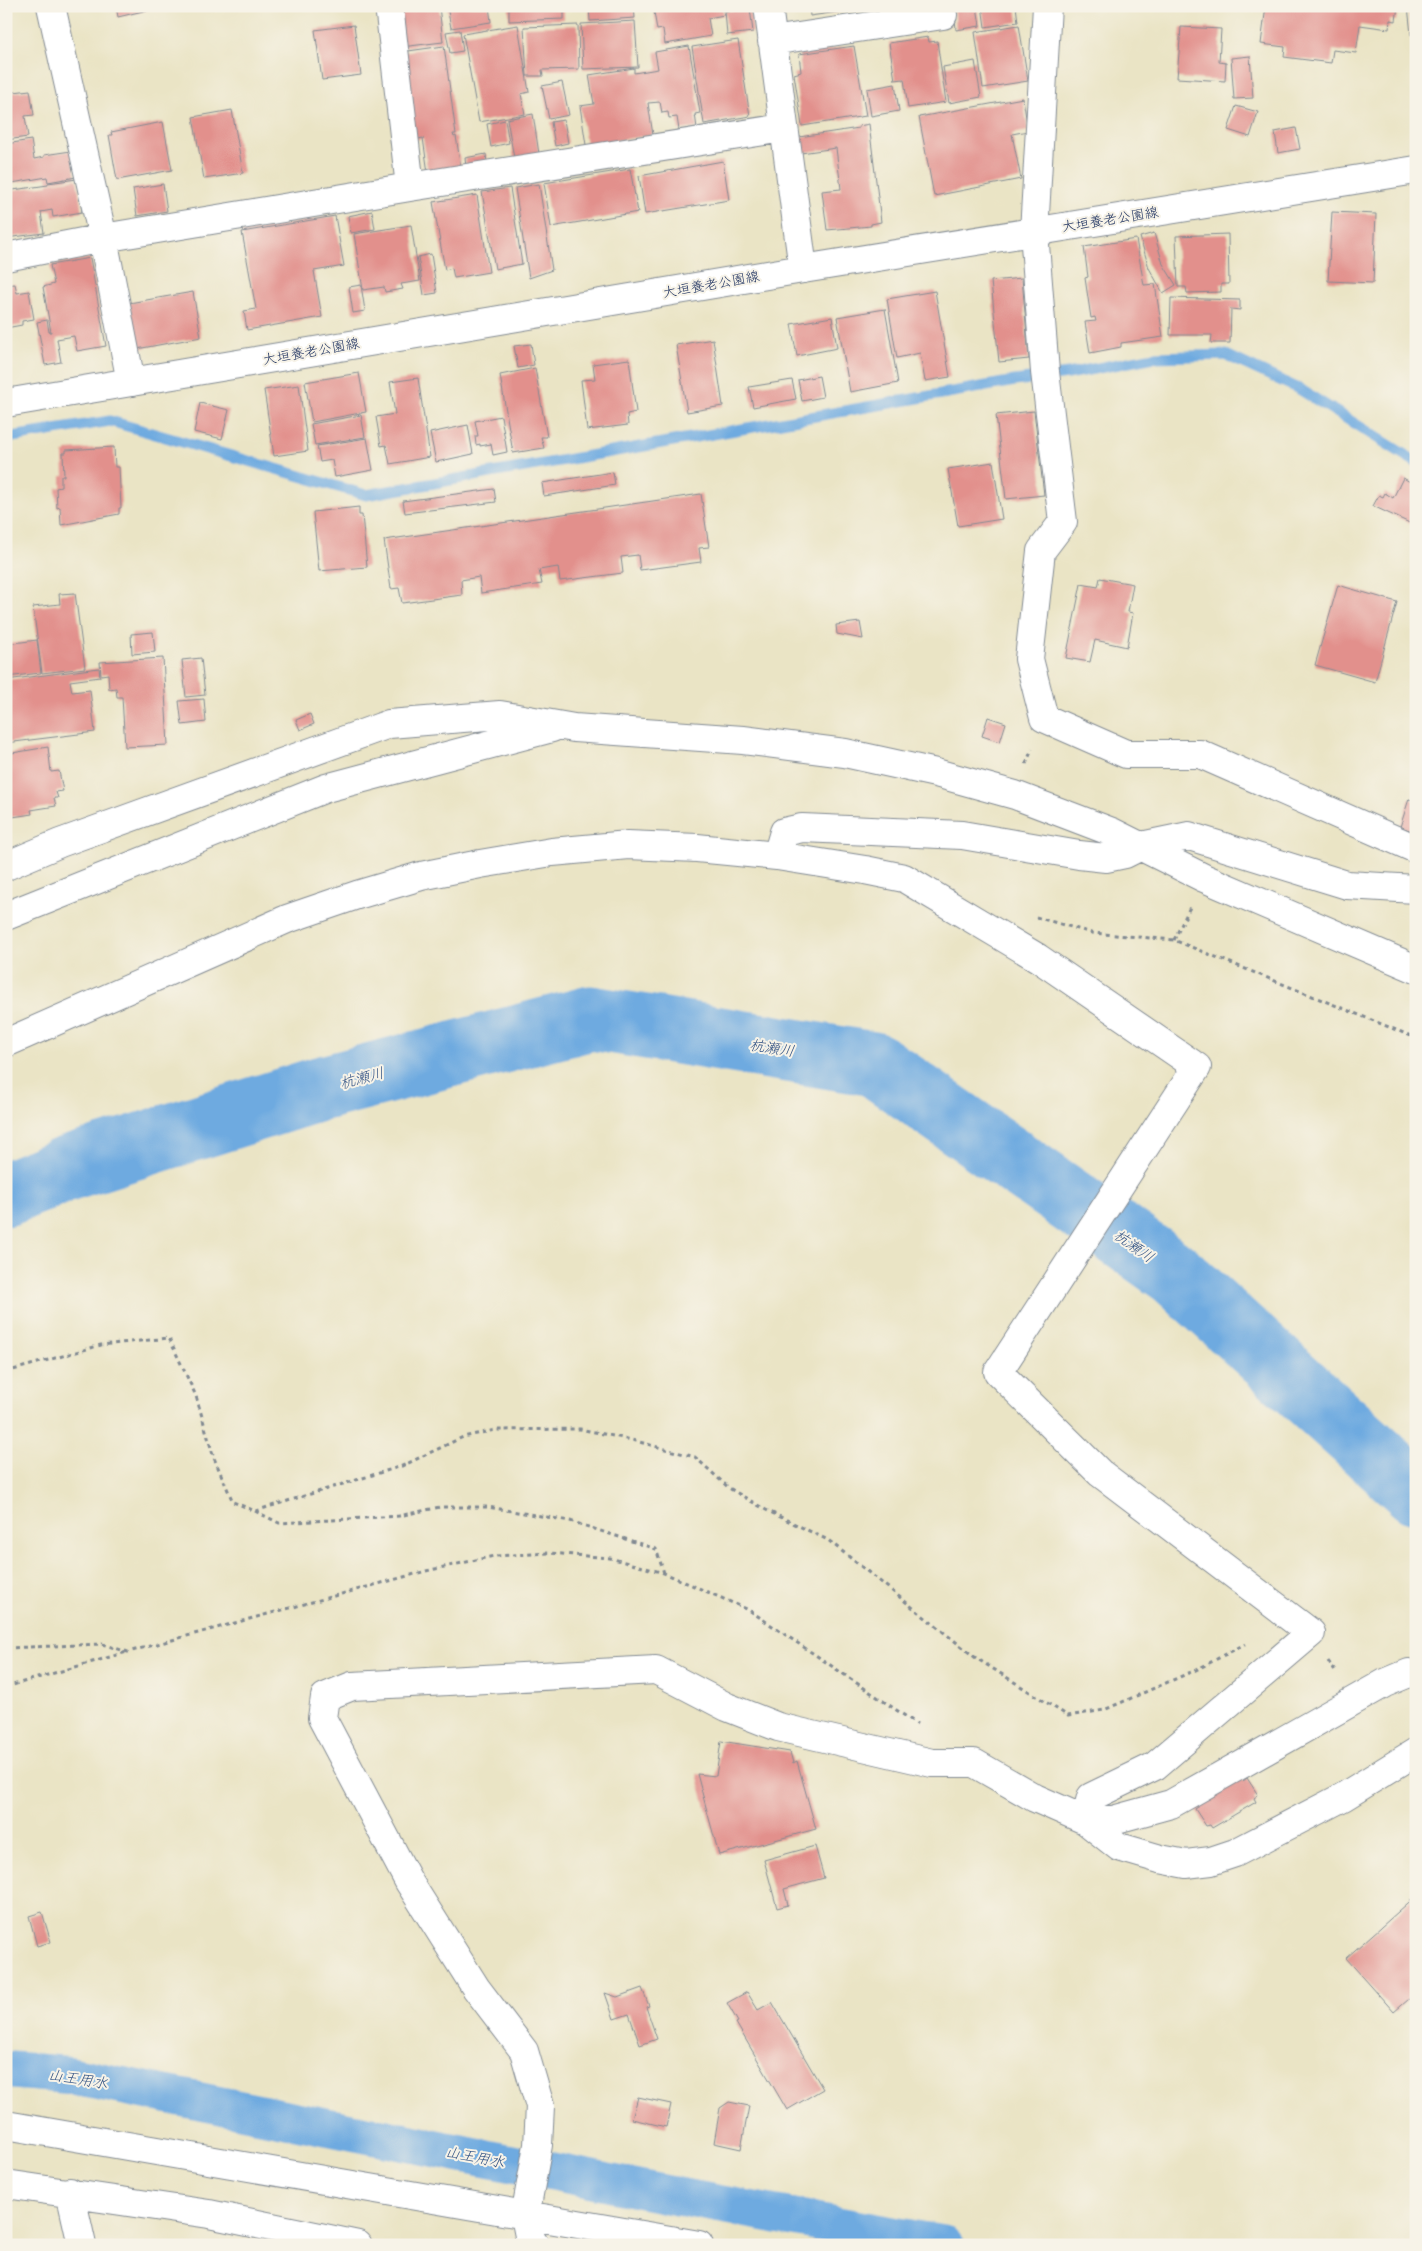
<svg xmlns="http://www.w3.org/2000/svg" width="1422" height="2251" font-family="Delius,'Klee One',sans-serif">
  <rect width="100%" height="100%" fill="#f7f3e8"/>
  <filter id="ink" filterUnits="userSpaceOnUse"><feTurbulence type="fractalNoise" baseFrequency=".02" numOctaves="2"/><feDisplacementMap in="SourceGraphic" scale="10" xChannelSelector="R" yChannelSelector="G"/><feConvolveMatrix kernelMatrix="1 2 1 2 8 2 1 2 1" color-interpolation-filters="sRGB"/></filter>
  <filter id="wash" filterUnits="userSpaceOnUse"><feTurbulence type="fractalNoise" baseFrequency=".0096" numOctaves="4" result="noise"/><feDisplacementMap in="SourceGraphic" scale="20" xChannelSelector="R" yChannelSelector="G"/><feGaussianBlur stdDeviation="1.12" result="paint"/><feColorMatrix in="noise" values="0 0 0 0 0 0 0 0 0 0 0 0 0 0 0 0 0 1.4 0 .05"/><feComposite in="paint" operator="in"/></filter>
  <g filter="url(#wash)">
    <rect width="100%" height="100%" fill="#eae4c5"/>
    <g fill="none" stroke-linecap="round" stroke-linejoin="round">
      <path stroke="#6eaae0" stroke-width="11" d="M 6,438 L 110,421 L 366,495 L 1015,381 L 1068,374 L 1154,357 L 1226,355 L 1301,390 L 1416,462"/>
      <path stroke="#6eaae0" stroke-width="38" d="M 6,2070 L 68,2075 L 675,2196 L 945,2245"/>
      <path stroke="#6eaae0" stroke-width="65" d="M 6,1194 L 66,1169 L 319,1089 L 591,1018 L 874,1064 L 1174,1273 L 1416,1492"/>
    </g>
    <g id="blocks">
      <path fill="#e2908c" d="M 116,6 L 160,6 L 160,7 L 118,17 Z
        M 396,6 L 439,6 L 443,42 L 401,47 Z
        M 447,6 L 489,6 L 491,22 L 451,28 Z
        M 509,6 L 564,6 L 564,19 L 509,21 Z
        M 589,6 L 634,6 L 635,18 L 590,21 Z
        M 653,6 L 722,6 L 724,15 L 708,18 L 711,36 L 665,44 L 663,29 L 657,30 Z
        M 809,6 L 851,6 L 852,10 L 810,16 Z
        M 954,6 L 977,6 L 980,26 L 956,30 Z
        M 982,6 L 1016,6 L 1018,22 L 985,27 Z
        M 1266,6 L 1398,6 L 1396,21 L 1390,20 L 1389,29 L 1360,25 L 1356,53 L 1333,50 L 1331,63 L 1284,57 L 1285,47 L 1261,44 Z
        M 1408,6 L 1416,6 L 1416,35 L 1411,35 Z
        M 750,8 L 753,32 L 727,35 L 725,11 Z
        M 635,21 L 638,67 L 583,69 L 581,24 Z
        M 354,25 L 361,75 L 322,80 L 315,30 Z
        M 518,25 L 529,92 L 521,94 L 525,114 L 479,122 L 463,34 Z
        M 578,25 L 579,69 L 542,70 L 543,76 L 527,76 L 524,27 Z
        M 1019,25 L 1028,81 L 983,88 L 975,32 Z
        M 1181,27 L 1221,29 L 1219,62 L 1226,63 L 1225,81 L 1177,78 Z
        M 460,30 L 463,51 L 450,53 L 446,32 Z
        M 928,37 L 929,42 L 937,41 L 946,102 L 908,108 L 904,79 L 895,80 L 889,43 Z
        M 738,40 L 750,116 L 704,124 L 692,47 Z
        M 444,46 L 456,134 L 453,134 L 454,137 L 456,136 L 461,168 L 428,173 L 423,138 L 413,140 L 401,52 Z
        M 689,46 L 700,113 L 695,114 L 697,128 L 679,130 L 677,117 L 669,118 L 668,112 L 662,113 L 660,102 L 648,103 L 653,135 L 586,145 L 580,106 L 594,104 L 589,75 L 634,68 L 634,73 L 658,69 L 655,52 Z
        M 854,46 L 866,116 L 802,126 L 794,74 L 801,72 L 799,54 Z
        M 1250,56 L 1253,98 L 1234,99 L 1231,58 Z
        M 975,61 L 981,97 L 949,103 L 943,67 Z
        M 562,82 L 569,115 L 549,119 L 542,86 Z
        M 895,84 L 899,111 L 871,116 L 867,89 Z
        M 30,90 L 34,115 L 25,116 L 28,137 L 6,140 L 6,93 Z
        M 1023,98 L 1028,131 L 1012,134 L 1021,179 L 934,196 L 919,117 Z
        M 1236,106 L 1258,112 L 1250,137 L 1228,130 Z
        M 232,110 L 243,173 L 204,179 L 193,117 Z
        M 533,114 L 539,154 L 514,158 L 507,119 Z
        M 505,120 L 509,143 L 491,147 L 487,124 Z
        M 564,120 L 568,143 L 555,146 L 551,122 Z
        M 163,122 L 172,170 L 117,180 L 109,135 L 112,135 L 111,132 Z
        M 869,124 L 881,222 L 871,224 L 871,226 L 827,230 L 822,191 L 841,189 L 836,148 L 801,153 L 799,137 L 859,128 L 859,126 Z
        M 1296,128 L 1300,149 L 1278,153 L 1275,132 Z
        M 31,140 L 34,159 L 44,157 L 44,155 L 71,151 L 76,177 L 48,182 L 47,177 L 6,184 L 6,144 Z
        M 486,154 L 487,163 L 466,167 L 465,158 Z
        M 723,161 L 729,200 L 645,214 L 639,176 Z
        M 630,169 L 638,212 L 551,227 L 544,183 Z
        M 77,179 L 82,212 L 53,217 L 52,210 L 41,212 L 44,233 L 6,238 L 6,191 L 48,185 L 48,183 Z
        M 163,184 L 167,211 L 137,216 L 133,189 Z
        M 539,184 L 552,270 L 529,278 L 515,188 Z
        M 510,188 L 522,264 L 495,269 L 482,192 Z
        M 477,195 L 489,272 L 454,278 L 452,268 L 445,270 L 433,202 Z
        M 372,211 L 375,229 L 351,233 L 348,216 Z
        M 1332,212 L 1376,214 L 1373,283 L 1328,281 Z
        M 335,216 L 344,266 L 314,271 L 322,317 L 247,330 L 244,311 L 256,309 L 242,232 Z
        M 411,225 L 420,281 L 401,284 L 403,289 L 385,292 L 384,287 L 363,290 L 354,234 Z
        M 1154,233 L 1163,264 L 1176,285 L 1163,293 L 1149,268 L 1140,237 Z
        M 1228,234 L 1229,284 L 1221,284 L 1221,292 L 1187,293 L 1186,287 L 1178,287 L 1176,236 Z
        M 1136,239 L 1144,285 L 1155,284 L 1163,337 L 1121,343 L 1121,347 L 1090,353 L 1085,322 L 1096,321 L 1095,317 L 1091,318 L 1085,278 L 1088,277 L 1084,247 Z
        M 431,254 L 437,293 L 424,295 L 418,257 Z
        M 90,258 L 106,346 L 77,351 L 74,336 L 57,339 L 61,362 L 45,365 L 37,322 L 47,320 L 49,332 L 51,332 L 43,287 L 54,284 L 50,265 Z
        M 1022,278 L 1029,359 L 999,362 L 991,281 Z
        M 15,284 L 17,293 L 29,291 L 34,319 L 22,321 L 22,325 L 6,328 L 6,285 Z
        M 361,285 L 365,311 L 353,313 L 349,287 Z
        M 935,291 L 950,377 L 925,381 L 920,353 L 897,358 L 887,299 Z
        M 193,292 L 201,337 L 137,349 L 129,303 Z
        M 1171,298 L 1240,300 L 1240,310 L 1231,309 L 1230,343 L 1211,343 L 1212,335 L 1170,335 Z
        M 885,309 L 898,383 L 850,392 L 837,317 Z
        M 832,317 L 837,348 L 797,356 L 791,324 Z
        M 713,339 L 723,406 L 687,412 L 676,345 Z
        M 531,344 L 534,365 L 518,368 L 514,346 Z
        M 629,359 L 636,412 L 627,414 L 628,425 L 587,430 L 581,380 L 595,379 L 593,364 Z
        M 535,368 L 547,437 L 541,437 L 544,448 L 513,453 L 500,375 Z
        M 359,373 L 366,412 L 312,422 L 305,382 Z
        M 819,376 L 823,397 L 802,401 L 798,380 Z
        M 418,378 L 430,457 L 390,464 L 386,445 L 381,446 L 376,417 L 395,414 L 390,382 Z
        M 792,380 L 796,399 L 753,407 L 749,387 Z
        M 299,385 L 308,451 L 274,456 L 264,390 Z
        M 200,403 L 229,410 L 222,439 L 194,432 Z
        M 1034,411 L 1044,495 L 1006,499 L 996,415 Z
        M 361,415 L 365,437 L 315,445 L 311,424 Z
        M 501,416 L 507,452 L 493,455 L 491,444 L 480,446 L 480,444 L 476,445 L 475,436 L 478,436 L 475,421 Z
        M 468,425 L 473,454 L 436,462 L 430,433 Z
        M 367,438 L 373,470 L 335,477 L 332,460 L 320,462 L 317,446 Z
        M 114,447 L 115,467 L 119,467 L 121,508 L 119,508 L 119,514 L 61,525 L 60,507 L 57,508 L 56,488 L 61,487 L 61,476 L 64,476 L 63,453 L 66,453 L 66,450 Z
        M 993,462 L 1002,519 L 958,526 L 948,469 Z
        M 613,472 L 615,485 L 544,496 L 542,483 Z
        M 1403,478 L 1416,485 L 1416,526 L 1373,506 L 1379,495 L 1383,497 L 1385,493 L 1393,498 Z
        M 494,489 L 496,502 L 405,513 L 403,501 Z
        M 701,494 L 709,547 L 699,548 L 701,562 L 640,570 L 638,555 L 621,557 L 623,573 L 560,581 L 558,567 L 539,570 L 542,584 L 481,593 L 479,577 L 461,580 L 462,595 L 402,603 L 399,588 L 391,589 L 384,540 Z
        M 6,505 L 9,518 L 6,519 Z
        M 359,507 L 359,515 L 362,515 L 367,567 L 319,571 L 313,512 Z
        M 1100,578 L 1133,584 L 1128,612 L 1133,613 L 1127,647 L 1095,640 L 1090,662 L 1066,658 L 1081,584 L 1098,587 Z
        M 1338,585 L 1397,602 L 1375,682 L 1315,665 Z
        M 75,593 L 85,668 L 42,673 L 33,607 L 60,604 L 59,594 Z
        M 860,622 L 863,639 L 837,634 L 836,625 Z
        M 153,632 L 155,652 L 132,654 L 131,634 Z
        M 37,640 L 41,673 L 6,677 L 6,644 Z
        M 163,658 L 168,745 L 125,747 L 122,697 L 117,697 L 116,688 L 109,689 L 108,674 L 101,675 L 100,662 Z
        M 201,658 L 205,695 L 186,697 L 182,660 Z
        M 99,668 L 100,677 L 70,681 L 72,692 L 90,690 L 95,732 L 6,743 L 6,680 Z
        M 204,699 L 206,722 L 182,725 L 179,701 Z
        M 310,714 L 314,724 L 300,730 L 296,720 Z
        M 988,717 L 1006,723 L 1000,742 L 982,736 Z
        M 48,747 L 51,772 L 59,771 L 63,791 L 56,792 L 58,798 L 54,798 L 56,806 L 31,810 L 32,814 L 6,818 L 6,754 Z
        M 1409,799 L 1416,801 L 1416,832 L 1400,827 Z
        M 721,1741 L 790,1752 L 793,1763 L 797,1761 L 816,1829 L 719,1855 L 697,1774 L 716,1776 Z
        M 1242,1778 L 1243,1781 L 1247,1778 L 1258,1795 L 1254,1798 L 1256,1802 L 1212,1828 L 1210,1825 L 1206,1826 L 1195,1809 L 1198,1807 L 1197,1805 Z
        M 815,1846 L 824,1878 L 784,1889 L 788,1905 L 777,1908 L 764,1860 Z
        M 1416,1896 L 1416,1993 L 1394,2012 L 1346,1958 Z
        M 42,1912 L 51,1942 L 37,1946 L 29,1916 Z
        M 642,1988 L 649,2006 L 646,2007 L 657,2039 L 640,2045 L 629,2014 L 614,2019 L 605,1993 L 617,1997 Z
        M 747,1992 L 758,2010 L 772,2002 L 823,2089 L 787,2110 L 736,2023 L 738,2022 L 727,2003 Z
        M 638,2097 L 671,2104 L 666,2127 L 632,2119 Z
        M 729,2102 L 749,2106 L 741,2149 L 714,2143 L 720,2108 Z"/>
    </g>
  </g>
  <g filter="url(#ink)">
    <use href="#blocks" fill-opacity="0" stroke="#828a92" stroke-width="1"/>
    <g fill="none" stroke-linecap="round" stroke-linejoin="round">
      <g stroke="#828a92" stroke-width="30">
        <path id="street" d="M 51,6 L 103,238 L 131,382
          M 389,6 L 410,187 L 783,128
          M 768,6 L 803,269
          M 1047,6 L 1034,232 L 1045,372 L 1063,522 L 1041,551 L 1029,659 L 1044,718 L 1126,754 L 1200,754 L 1416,849
          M 772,41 L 943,15
          M 6,257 L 103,238 L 410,187
          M 777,856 L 784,832 L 802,828 L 962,835 L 1079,855 L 1106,858 L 1125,854 L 1141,846 L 1189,836 L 1347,885 L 1416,889
          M 6,866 L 60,843 L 389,724 L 500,715 L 574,728 L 743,740 L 845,753 L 936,773 L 1015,795 L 1112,832 L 1204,878 L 1416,969
          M 6,916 L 326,788 L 552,728
          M 6,1043 L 287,919 L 357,895 L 421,876 L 480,864 L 552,852 L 628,845 L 697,848 L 777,856 L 865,870 L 904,878 L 1038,958 L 1197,1067 L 998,1372 L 1100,1473 L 1311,1633 L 1155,1766 L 1091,1797 L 1085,1820 L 1119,1847 L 1160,1859 L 1186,1864 L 1211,1861 L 1235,1853 L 1343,1797 L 1416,1752
          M 6,2125 C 237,2163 468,2207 699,2245
          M 6,2184 L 209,2214 L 358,2245
          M 70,2192 L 82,2245
          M 535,2245 L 529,2236 L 525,2216 L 538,2145 L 540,2106 L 524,2051 L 476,1988 L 409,1882 L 322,1718 L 325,1697 L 352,1686 L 656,1670 L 727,1707 L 778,1727 L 932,1763 L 974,1763 L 1035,1798 L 1085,1820 L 1113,1820 L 1171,1804 L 1385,1683 L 1409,1673 L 1416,1674"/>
      </g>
      <g stroke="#828a92" stroke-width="30">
        <path id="primary" d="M 6,403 L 803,269 L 1416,170"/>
      </g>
      <path stroke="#828a92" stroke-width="3" stroke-dasharray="4 4" stroke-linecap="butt" d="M 1026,764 L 1032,749
        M 1036,917 L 1092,933 L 1174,940 L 1416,1038
        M 1174,940 L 1190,907
        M 6,1372 L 101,1345 L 169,1338 L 196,1396 L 214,1458 L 233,1502 L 255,1511 L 402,1466 L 463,1437 L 495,1430 L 580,1429 L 632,1440 L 695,1457 L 729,1488 L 766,1510 L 828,1540 L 976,1658 L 1068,1716 L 1104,1710 L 1198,1669 L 1245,1644
        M 255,1511 L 279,1523 L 399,1516 L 440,1507 L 488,1507 L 570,1521 L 656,1549 L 664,1573
        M 6,1648 L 102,1644 L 128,1652 L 426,1571 L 494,1556 L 550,1553 L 610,1558 L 664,1573 L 749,1610 L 917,1724
        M 1328,1661 L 1336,1673
        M 6,1687 L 127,1652"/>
      <use href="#street" stroke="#fff" stroke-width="28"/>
      <use href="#primary" stroke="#fff" stroke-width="28"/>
    </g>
  </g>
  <g text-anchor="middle" stroke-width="4" stroke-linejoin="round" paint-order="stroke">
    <g font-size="14" fill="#1b2f5e" stroke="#f7f3e8">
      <text transform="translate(1110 219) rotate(-9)" y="5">大垣養老公園線</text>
      <text transform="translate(711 284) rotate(-10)" y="5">大垣養老公園線</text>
      <text transform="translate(311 351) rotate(-10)" y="5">大垣養老公園線</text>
    </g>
    <g font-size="15" font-style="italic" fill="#345485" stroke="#f7f3e8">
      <text transform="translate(772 1048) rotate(9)" y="5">杭瀬川</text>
      <text transform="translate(362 1078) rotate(-15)" y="5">杭瀬川</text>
      <text transform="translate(1134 1246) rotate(35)" y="5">杭瀬川</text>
      <text transform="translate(78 2079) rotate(9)" y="5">山王用水</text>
      <text transform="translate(475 2157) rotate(11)" y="5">山王用水</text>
    </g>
  </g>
  <rect width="1422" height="2251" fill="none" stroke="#f7f3e8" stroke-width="25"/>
</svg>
